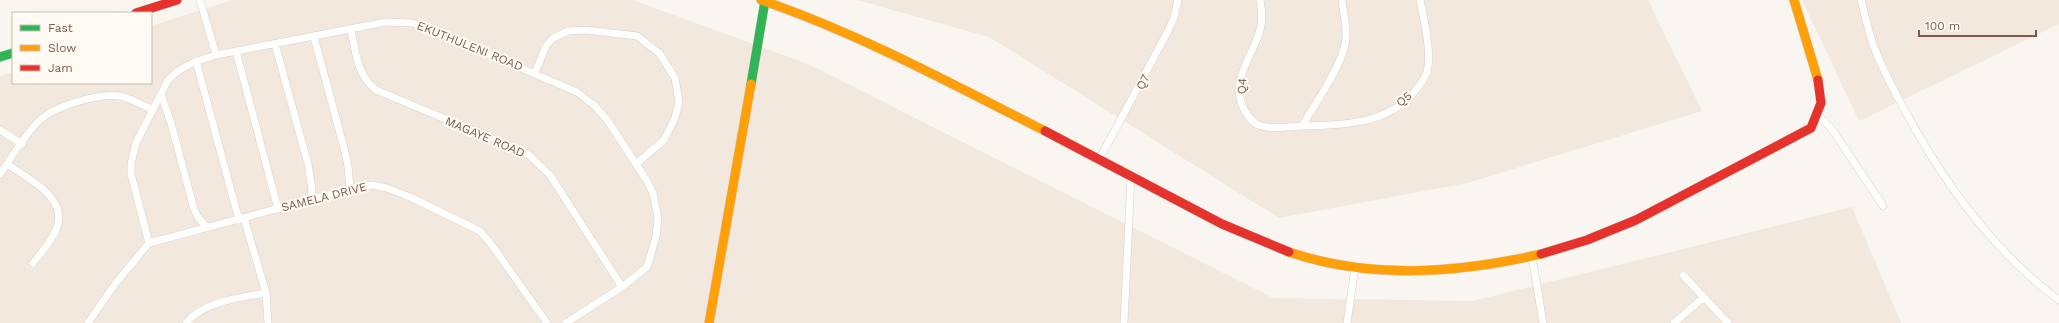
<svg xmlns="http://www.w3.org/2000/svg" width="2059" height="323" font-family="'Work Sans',sans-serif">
  <rect width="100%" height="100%" fill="#f9f5f0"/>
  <path fill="#f2e8de" d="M 232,0 L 633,0 L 808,64 L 1273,298 L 1473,301 L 1852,207 L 1901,323 L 0,323 L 0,76 L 13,72 L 13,83 L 151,83 L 151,26 Z
    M 857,0 L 1648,0 L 1702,111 L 1467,183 L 1279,218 L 989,37 Z
    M 1802,0 L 2059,0 L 2059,24 L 1859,121 Z"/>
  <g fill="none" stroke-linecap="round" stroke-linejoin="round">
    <g stroke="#d7d1cb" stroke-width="8">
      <path id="street" d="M 200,0 L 216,55
        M 1260,0 C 1262,10 1263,23 1259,33 C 1252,56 1232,79 1242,105 C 1245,112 1249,119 1256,124 C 1269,130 1287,127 1301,126 C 1341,125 1389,125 1416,90 C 1420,84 1425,79 1427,72 C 1432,53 1424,19 1420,0
        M 1861,0 C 1865,15 1868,30 1873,44 C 1881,66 1892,87 1903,107 C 1942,180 1992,251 2059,300
        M 351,30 C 356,53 357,75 376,90 L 515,148 L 529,155 L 550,175 L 622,287
        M 314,37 L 344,148 L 348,166 L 350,189
        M 275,44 L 308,164 L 312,189 L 311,199
        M 236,51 L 278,209
        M 196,61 L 239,220
        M 535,73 L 546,46 L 553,38 L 568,31 L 586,30 L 637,36 L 659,53 L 675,78 L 679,102 L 675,118 L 664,140 L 636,164
        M 161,94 L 171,123 L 194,209 L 198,217 L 207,228
        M 1818,115 L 1831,128 L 1883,206
        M 1302,126 C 1315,104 1345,62 1346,37 C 1347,25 1343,12 1342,0
        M 0,130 L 22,144
        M 1099,160 L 1167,33 L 1174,18 L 1178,0
        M 7,164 C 28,179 70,198 56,230 C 51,242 41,253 33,263
        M 0,174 C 12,157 25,134 40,120 C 55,106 99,93 119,96 C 131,98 142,105 153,110
        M 244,218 L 266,293 L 268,323
        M 149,243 L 131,174 L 131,164 L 136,143 L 168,80 C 182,65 197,61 216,55 L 386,22 L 412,23 L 425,27 L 577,92 L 595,106 L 608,121 L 647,181 L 653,193 L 658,218 L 656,237 L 647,267 L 622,287 L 566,323
        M 1532,256 L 1543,323
        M 1683,275 L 1728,323
        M 88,323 L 115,284 L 149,243 L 324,196 L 360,186 L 372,185 L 387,188 L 410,197 L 480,231 L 491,244 L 547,323
        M 186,323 C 205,301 238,298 266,293
        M 1124,323 L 1131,176
        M 1347,323 L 1355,267
        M 1674,323 L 1703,298"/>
    </g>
    <g stroke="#d9d2cb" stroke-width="10">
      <path id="fast" d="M 0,57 L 13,53
        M 751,84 L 765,1"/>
    </g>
    <g stroke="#d9d2cb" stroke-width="10">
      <path id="slow" d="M 761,0 C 860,34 952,84 1045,131
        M 1794,0 L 1818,80
        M 1289,252 C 1371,280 1458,273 1541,254
        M 709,323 L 751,84"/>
    </g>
    <g stroke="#d9d2cb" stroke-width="10">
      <path id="jam" d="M 136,13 L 177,0
        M 1045,131 L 1222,224 L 1289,252
        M 1541,254 L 1587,240 L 1636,220 L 1811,128 L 1821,103 L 1818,80"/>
    </g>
    <use href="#street" stroke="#fefefd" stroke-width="7"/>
    <use href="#fast" stroke="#30b455" stroke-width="9"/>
    <use href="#slow" stroke="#ff9f0a" stroke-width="9"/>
    <use href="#jam" stroke="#e5322d" stroke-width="9"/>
  </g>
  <g text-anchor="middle" stroke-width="4" stroke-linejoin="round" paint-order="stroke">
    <g font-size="12" fill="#7a5c4d" stroke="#fffaf3">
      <text transform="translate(470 46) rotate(22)" y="4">EKUTHULENI ROAD</text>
      <text transform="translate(1143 82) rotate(-63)" y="4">Q7</text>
      <text transform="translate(1242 86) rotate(-86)" y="4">Q4</text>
      <text transform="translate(1404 99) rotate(-39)" y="4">Q5</text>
      <text transform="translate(485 137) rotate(23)" y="4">MAGAYE ROAD</text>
      <text transform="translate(324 197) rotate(-14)" y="4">SAMELA DRIVE</text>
    </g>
  </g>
  <rect x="12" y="12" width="140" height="72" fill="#fffaf3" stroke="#cabbb1"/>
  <rect x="20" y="25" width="20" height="6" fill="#30b455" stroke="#cabbb1"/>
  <text x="48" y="32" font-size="12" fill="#7a5c4d">Fast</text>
  <rect x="20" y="45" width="20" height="6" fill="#ff9f0a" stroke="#cabbb1"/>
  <text x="48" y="52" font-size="12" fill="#7a5c4d">Slow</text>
  <rect x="20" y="65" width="20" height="6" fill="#e5322d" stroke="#cabbb1"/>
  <text x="48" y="72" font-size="12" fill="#7a5c4d">Jam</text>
  <path d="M1919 30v6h117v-6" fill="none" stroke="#7a5c4d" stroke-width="2"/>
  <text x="1925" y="30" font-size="12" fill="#7a5c4d" stroke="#fffaf3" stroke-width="3" paint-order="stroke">100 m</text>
</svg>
